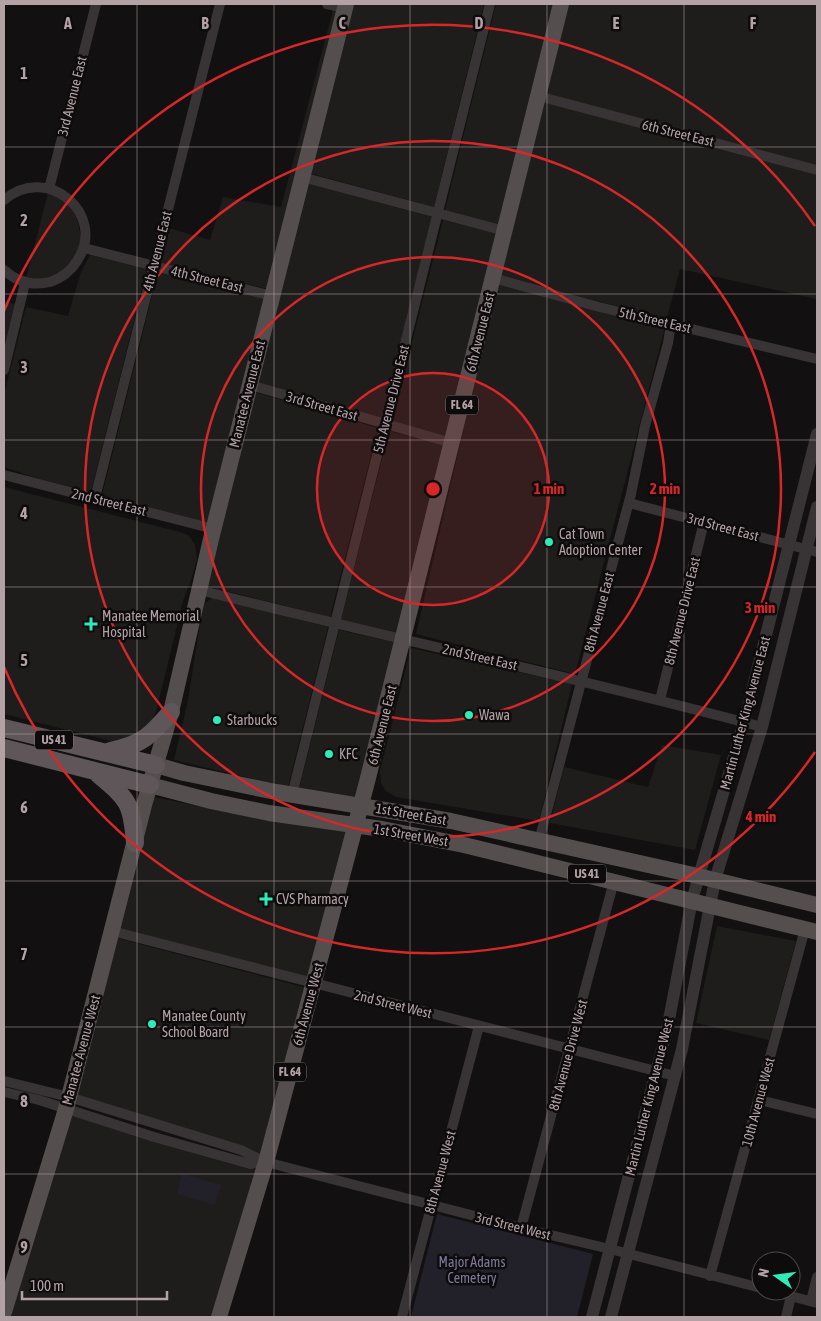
<svg xmlns="http://www.w3.org/2000/svg" width="821" height="1321" font-family="'Asap Condensed',sans-serif">
  <rect width="100%" height="100%" fill="#121010"/>
  <path fill="#1f1d1c" d="M 352,4 L 484,4 L 434,207 L 309,173 Z
    M 496,4 L 555,4 L 501,225 L 445,210 Z
    M 567,4 L 817,4 L 817,165 L 545,93 Z
    M 333,10 L 338,12 L 268,289 L 160,262 L 169,228 L 210,240 L 223,197 L 281,207 Z
    M 542,102 L 817,175 L 817,299 L 680,269 L 667,318 L 601,302 L 500,275 Z
    M 306,183 L 432,217 L 381,418 L 256,382 Z
    M 48,193 L 54,194 L 69,205 L 77,218 L 81,238 L 76,256 L 65,270 L 50,278 L 40,279 L 26,278 Z
    M 443,220 L 498,234 L 448,437 L 392,421 Z
    M 90,255 L 147,269 L 91,492 L 36,478 L 4,467 L 4,395 L 26,307 L 68,316 L 81,272 Z
    M 158,272 L 266,299 L 210,523 L 102,495 Z
    M 497,284 L 598,312 L 665,327 L 575,674 L 416,634 Z
    M 4,301 L 15,304 L 4,348 Z
    M 254,392 L 378,428 L 330,617 L 206,586 Z
    M 389,431 L 446,446 L 400,633 L 341,620 Z
    M 4,487 L 180,532 L 188,535 L 195,544 L 197,559 L 191,580 L 183,601 L 156,712 L 150,724 L 143,732 L 117,741 L 111,741 L 4,714 Z
    M 212,598 L 328,627 L 288,787 L 174,760 L 188,700 L 201,618 L 205,603 Z
    M 339,630 L 397,643 L 358,796 L 352,797 L 299,789 Z
    M 411,648 L 572,684 L 539,821 L 396,797 L 386,791 L 381,783 L 380,771 Z
    M 662,745 L 721,755 L 695,850 L 550,823 L 564,767 L 648,787 Z
    M 153,797 L 268,820 L 348,832 L 310,978 L 119,928 Z
    M 717,926 L 796,941 L 769,1040 L 696,1023 Z
    M 117,938 L 307,988 L 262,1154 L 242,1145 L 75,1094 Z
    M 70,1115 L 147,1140 L 248,1169 L 258,1168 L 213,1317 L 8,1317 Z"/>
  <path fill="#222129" d="M 182,1174 L 221,1185 L 215,1205 L 177,1194 Z
    M 437,1214 L 593,1254 L 577,1317 L 411,1317 Z"/>
  <g fill="none" stroke-linecap="round" stroke-linejoin="round">
    <path stroke="#383334" stroke-width="10" d="M 327,4 L 345,8
      M 538,96 L 817,170
      M 302,177 L 505,231
      M 49,189 L 96,4
      M 4,200 C 47,163 108,214 77,261 C 71,271 62,278 50,282 C 33,286 17,282 4,270
      M 84,248 L 272,296
      M 493,278 L 599,307 L 817,359
      M 4,370 L 25,283
      M 250,385 L 452,443
      M 4,475 L 214,529
      M 95,498 L 220,4
      M 629,503 L 817,552
      M 199,590 C 386,637 575,677 762,727
      M 660,700 L 704,522
      M 292,795 L 490,4
      M 539,841 L 631,494 L 645,426 L 668,343 L 671,324
      M 112,931 L 675,1076
      M 4,1081 L 69,1097 L 241,1150 L 266,1162 L 521,1228 L 610,1249 L 761,1288
      M 4,1092 L 39,1100 L 154,1137 L 250,1164 L 266,1162
      M 759,1100 L 817,1114
      M 521,1228 L 614,881
      M 710,1276 L 805,929
      M 772,1291 L 817,1303
      M 811,1301 L 817,1277
      M 402,1317 L 479,1026
      M 786,1317 L 791,1296"/>
    <path stroke="#383334" stroke-width="12" d="M 592,1317 L 667,1030 L 692,900 L 744,722 L 817,434
      M 611,1317 L 682,1049 L 715,880 L 762,727 L 817,507"/>
    <path stroke="#554e4f" stroke-width="16" d="M 156,765 L 184,773 L 276,792 L 451,821 L 698,876 L 817,905
      M 150,785 L 211,801 L 269,813 L 382,829 L 464,845 L 817,932
      M 4,1312 L 66,1109 L 144,805 L 171,712 L 211,539 L 346,4
      M 219,1317 L 266,1162 L 367,782 L 561,4"/>
    <path stroke="#5e5658" stroke-width="18" d="M 4,728 L 156,765
      M 4,748 L 150,785
      M 110,751 C 142,745 150,736 171,712
      M 98,774 C 128,799 132,803 135,843"/>
  </g>
  <path fill="none" stroke="#b2a2a6" stroke-width="1" stroke-opacity="0.55" d="M 137,4 L 137,1317M 274,4 L 274,1317M 410,4 L 410,1317M 547,4 L 547,1317M 684,4 L 684,1317M 4,147 L 817,147M 4,294 L 817,294M 4,440 L 817,440M 4,587 L 817,587M 4,734 L 817,734M 4,881 L 817,881M 4,1027 L 817,1027M 4,1174 L 817,1174"/>
  <circle cx="433" cy="489" r="116" fill="#d62828" fill-opacity=".12"/>
  <g fill="none" stroke="#d62828" stroke-width="2.5">
    <circle cx="433" cy="489" r="116"/>
    <circle cx="433" cy="489" r="232"/>
    <circle cx="433" cy="489" r="348"/>
    <path d="M815 752A464 464 0 0 1 4 667M4 311A464 464 0 0 1 815 226"/>
  </g>
  <g fill="#2febb7" stroke="#0d0b0b" stroke-width="2">
    <circle cx="549" cy="542" r="5"/>
    <path d="M88.5 616.5h5v5h5v5h-5v5h-5v-5h-5v-5h5z"/>
    <circle cx="469" cy="715" r="5"/>
    <circle cx="217" cy="720" r="5"/>
    <circle cx="329" cy="754" r="5"/>
    <path d="M263.5 891.5h5v5h5v5h-5v5h-5v-5h-5v-5h5z"/>
    <circle cx="152" cy="1024" r="5"/>
  </g>
  <g text-anchor="middle" stroke-width="5" stroke-linejoin="round" paint-order="stroke">
    <g fill="#0d0b0b" stroke="#807578" stroke-width="1">
      <rect x="446" y="395.5" width="32" height="19" rx="4"/>
      <rect x="35" y="730.5" width="38" height="19" rx="4"/>
      <rect x="568" y="864.5" width="38" height="19" rx="4"/>
      <rect x="274" y="1062.5" width="32" height="19" rx="4"/>
    </g>
    <g font-size="12" font-weight="bold" fill="#b2a2a6">
      <text x="462" y="409">FL 64</text>
      <text x="54" y="744">US 41</text>
      <text x="587" y="878">US 41</text>
      <text x="290" y="1076">FL 64</text>
    </g>
    <g font-size="14" fill="#b2a2a6" stroke="#0d0b0b">
      <text transform="translate(72 96) rotate(-76)" y="5">3rd Avenue East</text>
      <text transform="translate(678 133) rotate(14)" y="5">6th Street East</text>
      <text transform="translate(157 251) rotate(-76)" y="5">4th Avenue East</text>
      <text transform="translate(207 279) rotate(14)" y="5">4th Street East</text>
      <text transform="translate(655 320) rotate(13)" y="5">5th Street East</text>
      <text transform="translate(480 332) rotate(-76)" y="5">6th Avenue East</text>
      <text transform="translate(247 394) rotate(-76)" y="5">Manatee Avenue East</text>
      <text transform="translate(391 399) rotate(-76)" y="5">5th Avenue Drive East</text>
      <text transform="translate(322 406) rotate(16)" y="5">3rd Street East</text>
      <text transform="translate(109 502) rotate(14)" y="5">2nd Street East</text>
      <text transform="translate(723 527) rotate(15)" y="5">3rd Street East</text>
      <text transform="translate(682 611) rotate(-76)" y="5">8th Avenue Drive East</text>
      <text transform="translate(599 612) rotate(-75)" y="5">8th Avenue East</text>
      <text transform="translate(480 657) rotate(13)" y="5">2nd Street East</text>
      <text transform="translate(745 713) rotate(-75)" y="5">Martin Luther King Avenue East</text>
      <text transform="translate(382 725) rotate(-76)" y="5">6th Avenue East</text>
      <text transform="translate(411 814) rotate(10)" y="5">1st Street East</text>
      <text transform="translate(411 835) rotate(10)" y="5">1st Street West</text>
      <text transform="translate(308 1004) rotate(-75)" y="5">6th Avenue West</text>
      <text transform="translate(393 1004) rotate(14)" y="5">2nd Street West</text>
      <text transform="translate(81 1050) rotate(-75)" y="5">Manatee Avenue West</text>
      <text transform="translate(568 1055) rotate(-75)" y="5">8th Avenue Drive West</text>
      <text transform="translate(649 1097) rotate(-76)" y="5">Martin Luther King Avenue West</text>
      <text transform="translate(758 1102) rotate(-75)" y="5">10th Avenue West</text>
      <text transform="translate(440 1172) rotate(-75)" y="5">8th Avenue West</text>
      <text transform="translate(513 1226) rotate(14)" y="5">3rd Street West</text>
    </g>
    <g font-size="14" fill="#b2a2a6" stroke="#0d0b0b" text-anchor="start">
      <text x="559" y="539">Cat Town<tspan x="559" dy="16">Adoption Center</tspan></text>
      <text x="102" y="621">Manatee Memorial<tspan x="102" dy="16">Hospital</tspan></text>
      <text x="479" y="720">Wawa</text>
      <text x="227" y="725">Starbucks</text>
      <text x="339" y="759">KFC</text>
      <text x="276" y="904">CVS Pharmacy</text>
      <text x="162" y="1021">Manatee County<tspan x="162" dy="16">School Board</tspan></text>
    </g>
    <g font-size="14" fill="#7d799d" stroke="#0d0b0b">
      <text x="472" y="1267">Major Adams<tspan x="472" dy="16">Cemetery</tspan></text>
    </g>
  </g>
  <g font-size="16" text-anchor="middle" font-weight="bold" fill="#b2a2a6" stroke="#0d0b0b" stroke-width="5" stroke-linejoin="round" paint-order="stroke">
    <text x="68" y="29">A</text>
    <text x="205" y="29">B</text>
    <text x="342" y="29">C</text>
    <text x="479" y="29">D</text>
    <text x="616" y="29">E</text>
    <text x="753" y="29">F</text>
    <text x="24" y="79">1</text>
    <text x="24" y="226">2</text>
    <text x="24" y="373">3</text>
    <text x="24" y="519">4</text>
    <text x="24" y="666">5</text>
    <text x="24" y="813">6</text>
    <text x="24" y="960">7</text>
    <text x="24" y="1107">8</text>
    <text x="24" y="1253">9</text>
  </g>
  <circle cx="433" cy="489" r="8" fill="#d62828" stroke="#0d0b0b" stroke-width="2.5"/>
  <g font-size="15" text-anchor="middle" font-weight="bold" fill="#d62828" stroke="#0d0b0b" stroke-width="5" stroke-linejoin="round" paint-order="stroke">
    <text x="549" y="494">1 min</text>
    <text x="665" y="494">2 min</text>
    <text x="760" y="613">3 min</text>
    <text x="761" y="822">4 min</text>
  </g>
  <rect width="821" height="1321" fill="none" stroke="#b2a2a6" stroke-width="10"/>
  <g transform="translate(776 1276) rotate(284)"><circle r="24" fill="#0d0b0b" stroke="#4f4749"/>
  <path d="M0-4L9 19L0 12L-9 19Z" fill="#2febb7"/>
  <text y="-8" font-size="14" font-weight="bold" text-anchor="middle" fill="#b2a2a6">N</text>
  </g>
  <path d="M22 1291v8h145v-8" fill="none" stroke="#b2a2a6" stroke-width="2.5"/>
  <text x="30" y="1291" font-size="15" fill="#b2a2a6" stroke="#0d0b0b" stroke-width="4" paint-order="stroke">100 m</text>
</svg>
